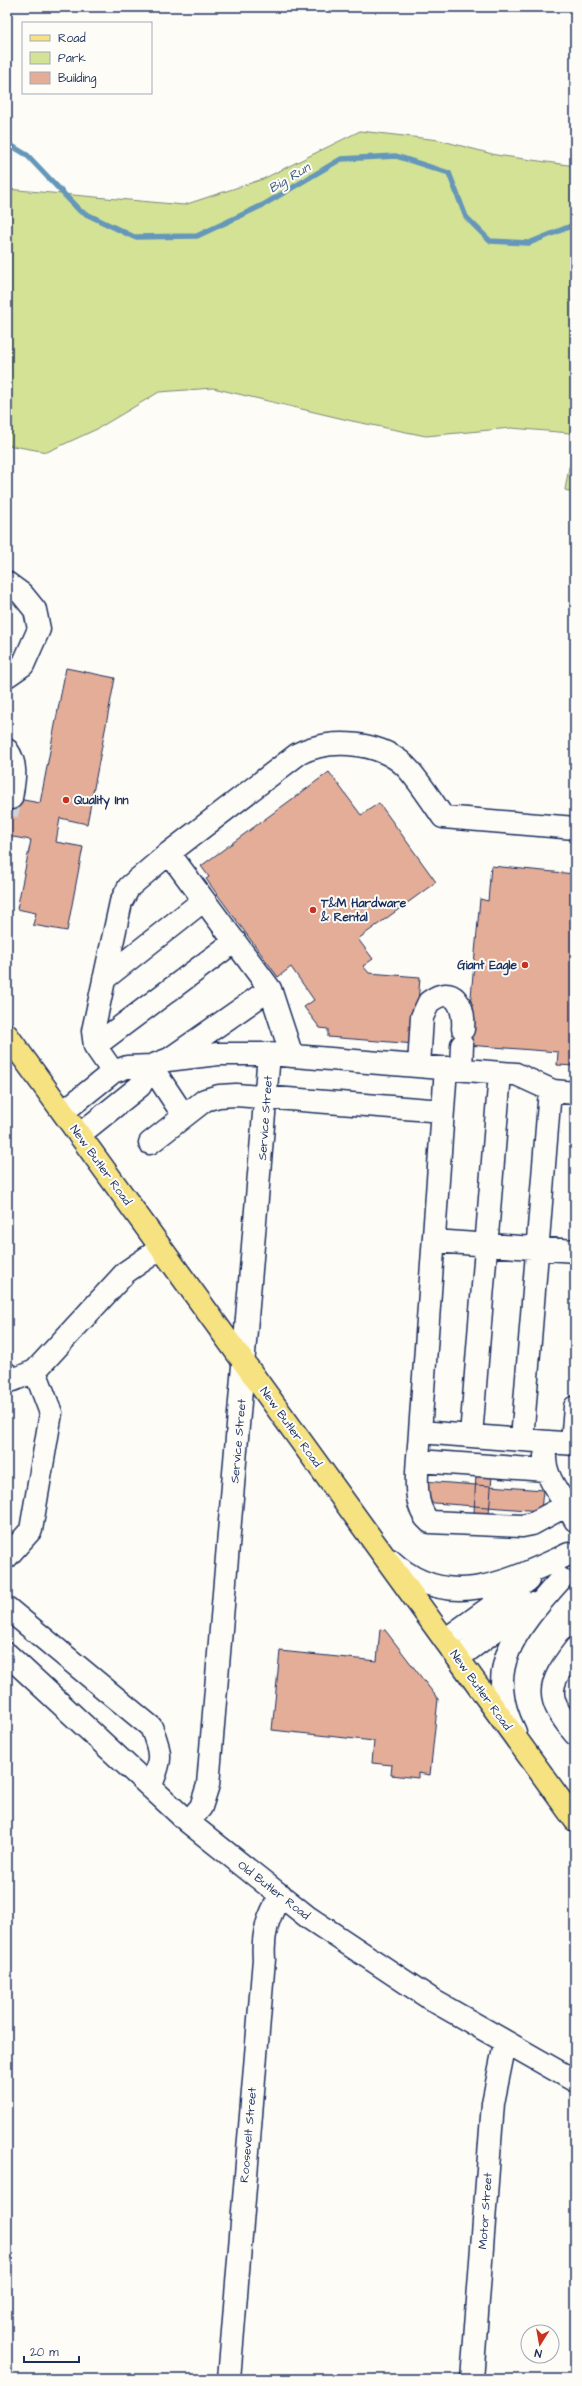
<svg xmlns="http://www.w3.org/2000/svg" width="582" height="2386" font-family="'Architects Daughter',sans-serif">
  <rect width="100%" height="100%" fill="#fdfcf7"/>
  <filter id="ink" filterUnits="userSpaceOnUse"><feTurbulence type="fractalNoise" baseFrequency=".025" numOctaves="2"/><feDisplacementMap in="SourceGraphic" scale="8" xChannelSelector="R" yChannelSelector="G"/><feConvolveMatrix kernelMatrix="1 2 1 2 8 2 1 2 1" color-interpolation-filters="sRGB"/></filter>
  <g filter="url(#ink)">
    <path fill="#d4e295" stroke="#78887a" d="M 360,131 L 439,140 L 496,155 L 575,166 L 575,436 L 570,433 L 511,428 L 426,436 L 352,421 L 213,388 L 159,392 L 97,429 L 47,452 L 7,445 L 7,189 L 184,205 L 263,179 Z
      M 575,459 L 575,493 L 565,490 L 569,467 Z"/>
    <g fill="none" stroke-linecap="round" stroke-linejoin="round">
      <path stroke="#6597ba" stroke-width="5.5" d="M 7,143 L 27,155 L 80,211 L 134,237 L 197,236 L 263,205 L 341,159 L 396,156 L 449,173 L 466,217 L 490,241 L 529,243 L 571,226 L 575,227"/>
    </g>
    <path fill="#e3ad98" stroke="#1b2f5e" d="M 66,668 L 115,678 L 87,824 L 60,818 L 56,842 L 83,847 L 67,931 L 33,925 L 36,913 L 17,909 L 31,840 L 7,836 L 7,797 L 40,803 Z
      M 329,772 L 361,815 L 379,803 L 436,882 L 358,939 L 373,959 L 363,966 L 369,973 L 420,977 L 415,1044 L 328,1037 L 328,1029 L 320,1028 L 304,1007 L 314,1000 L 291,967 L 278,977 L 206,879 L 209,877 L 201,866 Z
      M 491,866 L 575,874 L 575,1066 L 557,1065 L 558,1052 L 455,1044 L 455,1029 L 468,1029 L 480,899 L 488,901 Z
      M 476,1474 L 492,1475 L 489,1514 L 474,1513 Z
      M 423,1481 L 543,1490 L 541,1511 L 421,1502 Z
      M 380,1629 L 385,1630 L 438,1699 L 430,1775 L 418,1773 L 418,1778 L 391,1775 L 392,1765 L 372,1763 L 374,1741 L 272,1730 L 280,1651 L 377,1661 Z"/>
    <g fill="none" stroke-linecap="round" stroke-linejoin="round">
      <path stroke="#d0d3d8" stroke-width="22" stroke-dasharray="22 11" stroke-linecap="butt" d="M 7,815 L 11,798"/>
      <g stroke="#1b2f5e" stroke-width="25">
        <path id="minor" d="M 7,583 L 22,594 L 35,610 L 39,629 L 23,665 L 7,676
          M 7,750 C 18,765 14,780 11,798
          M 169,853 L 298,754 C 330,737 384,741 409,770 C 421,784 432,801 443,817 L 575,828
          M 104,979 L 204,900
          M 95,1046 L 235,941
          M 171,1058 L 270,989
          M 151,1066 L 184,1116
          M 419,1066 L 422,1017 L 429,1002 C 454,983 465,1006 463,1029
          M 446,1068 L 420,1432 L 575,1444
          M 461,1069 L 462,1045
          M 113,1072 L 95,1046 L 93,1031 L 121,902 L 129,887 L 169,853 L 270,989 L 292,1056
          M 63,1112 L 113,1072 L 127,1067 L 151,1066 L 167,1060 L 218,1054 L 269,1054 L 516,1074 L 553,1091 L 575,1093
          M 79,1135 L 140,1086 L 151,1066
          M 150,1143 L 205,1100 L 219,1096 L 236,1095 L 443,1111
          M 434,1241 L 575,1251
          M 7,1374 L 13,1380 L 35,1371 L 126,1272 L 161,1248
          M 420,1432 C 419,1457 409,1505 430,1522 L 522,1526 L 532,1524 L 567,1505
          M 471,1436 L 500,1073
          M 522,1440 L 550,1090
          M 572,1443 L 575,1407
          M 545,1456 C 544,1479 565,1500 575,1520
          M 418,1461 L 546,1470
          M 7,1557 L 31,1530 L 51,1413 L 35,1371
          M 390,1560 C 447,1614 509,1581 569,1554
          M 7,1608 L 151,1727 C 162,1754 162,1760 150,1787
          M 445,1640 L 528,1580
          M 575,1649 C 546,1687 545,1697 575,1734
          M 7,1654 L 188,1822 L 309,1918 L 434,2001 L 575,2081
          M 458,1658 L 531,1604
          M 515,1732 C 481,1666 519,1627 561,1579
          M 188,1822 L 201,1807 L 208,1785 L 269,1054
          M 229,2379 L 264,1959 C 262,1934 268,1916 281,1895
          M 472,2379 L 493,2103 L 505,2043"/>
      </g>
      <g stroke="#1b2f5e" stroke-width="25">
        <path id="major" d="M 7,1035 L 575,1820"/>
      </g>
      <use href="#minor" stroke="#fdfcf7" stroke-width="22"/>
      <use href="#major" stroke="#f7e281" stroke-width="22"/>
    </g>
  </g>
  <g fill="#c8321e" stroke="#fdfcf7" stroke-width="1.5">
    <circle cx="66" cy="800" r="4"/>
    <circle cx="313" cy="910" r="4"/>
    <circle cx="525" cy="965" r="4"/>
  </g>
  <g text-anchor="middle" stroke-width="4" stroke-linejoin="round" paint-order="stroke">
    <g font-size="12" font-weight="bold" fill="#1b2f5e" stroke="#fdfcf7" text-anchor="start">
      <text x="74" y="804">Quality Inn</text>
      <text x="321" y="907">T&amp;M Hardware<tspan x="321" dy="14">&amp; Rental</tspan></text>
      <text x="517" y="969" text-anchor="end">Giant Eagle</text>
    </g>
    <g font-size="12" fill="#1b2f5e" stroke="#fdfcf7">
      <text transform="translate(265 1118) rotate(-86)" y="4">Service Street</text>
      <text transform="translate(101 1165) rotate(54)" y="4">New Butler Road</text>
      <text transform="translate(291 1427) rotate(54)" y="4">New Butler Road</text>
      <text transform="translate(238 1441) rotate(-85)" y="4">Service Street</text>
      <text transform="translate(481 1690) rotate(54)" y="4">New Butler Road</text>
      <text transform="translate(274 1890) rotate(38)" y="4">Old Butler Road</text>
      <text transform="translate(248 2135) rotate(-85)" y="4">Roosevelt Street</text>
      <text transform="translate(485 2211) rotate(-86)" y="4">Motor Street</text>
    </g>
    <g font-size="13" font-style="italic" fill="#3a5a84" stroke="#fdfcf7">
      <text transform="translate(289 177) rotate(-31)" y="5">Big Run</text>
    </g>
  </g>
  <rect width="582" height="2386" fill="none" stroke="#fdfcf7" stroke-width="24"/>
  <rect x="12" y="12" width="558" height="2362" fill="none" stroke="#1b2f5e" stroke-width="1.5" filter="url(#ink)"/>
  <rect x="22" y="22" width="130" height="72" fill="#fdfcf7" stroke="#a3aaba"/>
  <rect x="30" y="35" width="20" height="6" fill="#f7e281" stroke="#a3aaba"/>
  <text x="58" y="42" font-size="12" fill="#1b2f5e">Road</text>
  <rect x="30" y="52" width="20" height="12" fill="#d4e295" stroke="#a3aaba"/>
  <text x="58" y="62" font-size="12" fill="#1b2f5e">Park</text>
  <rect x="30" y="72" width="20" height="12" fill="#e3ad98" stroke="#a3aaba"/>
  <text x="58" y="82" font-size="12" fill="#1b2f5e">Building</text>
  <g transform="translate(540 2344) rotate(191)"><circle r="19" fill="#fdfcf7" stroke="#a3aaba"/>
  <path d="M0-3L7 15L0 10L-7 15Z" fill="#c8321e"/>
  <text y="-6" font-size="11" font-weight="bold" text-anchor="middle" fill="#1b2f5e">N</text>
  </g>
  <path d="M24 2356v6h55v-6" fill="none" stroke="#1b2f5e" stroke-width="2"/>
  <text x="30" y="2356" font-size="12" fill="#1b2f5e" stroke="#fdfcf7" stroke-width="3" paint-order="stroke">20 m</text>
</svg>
